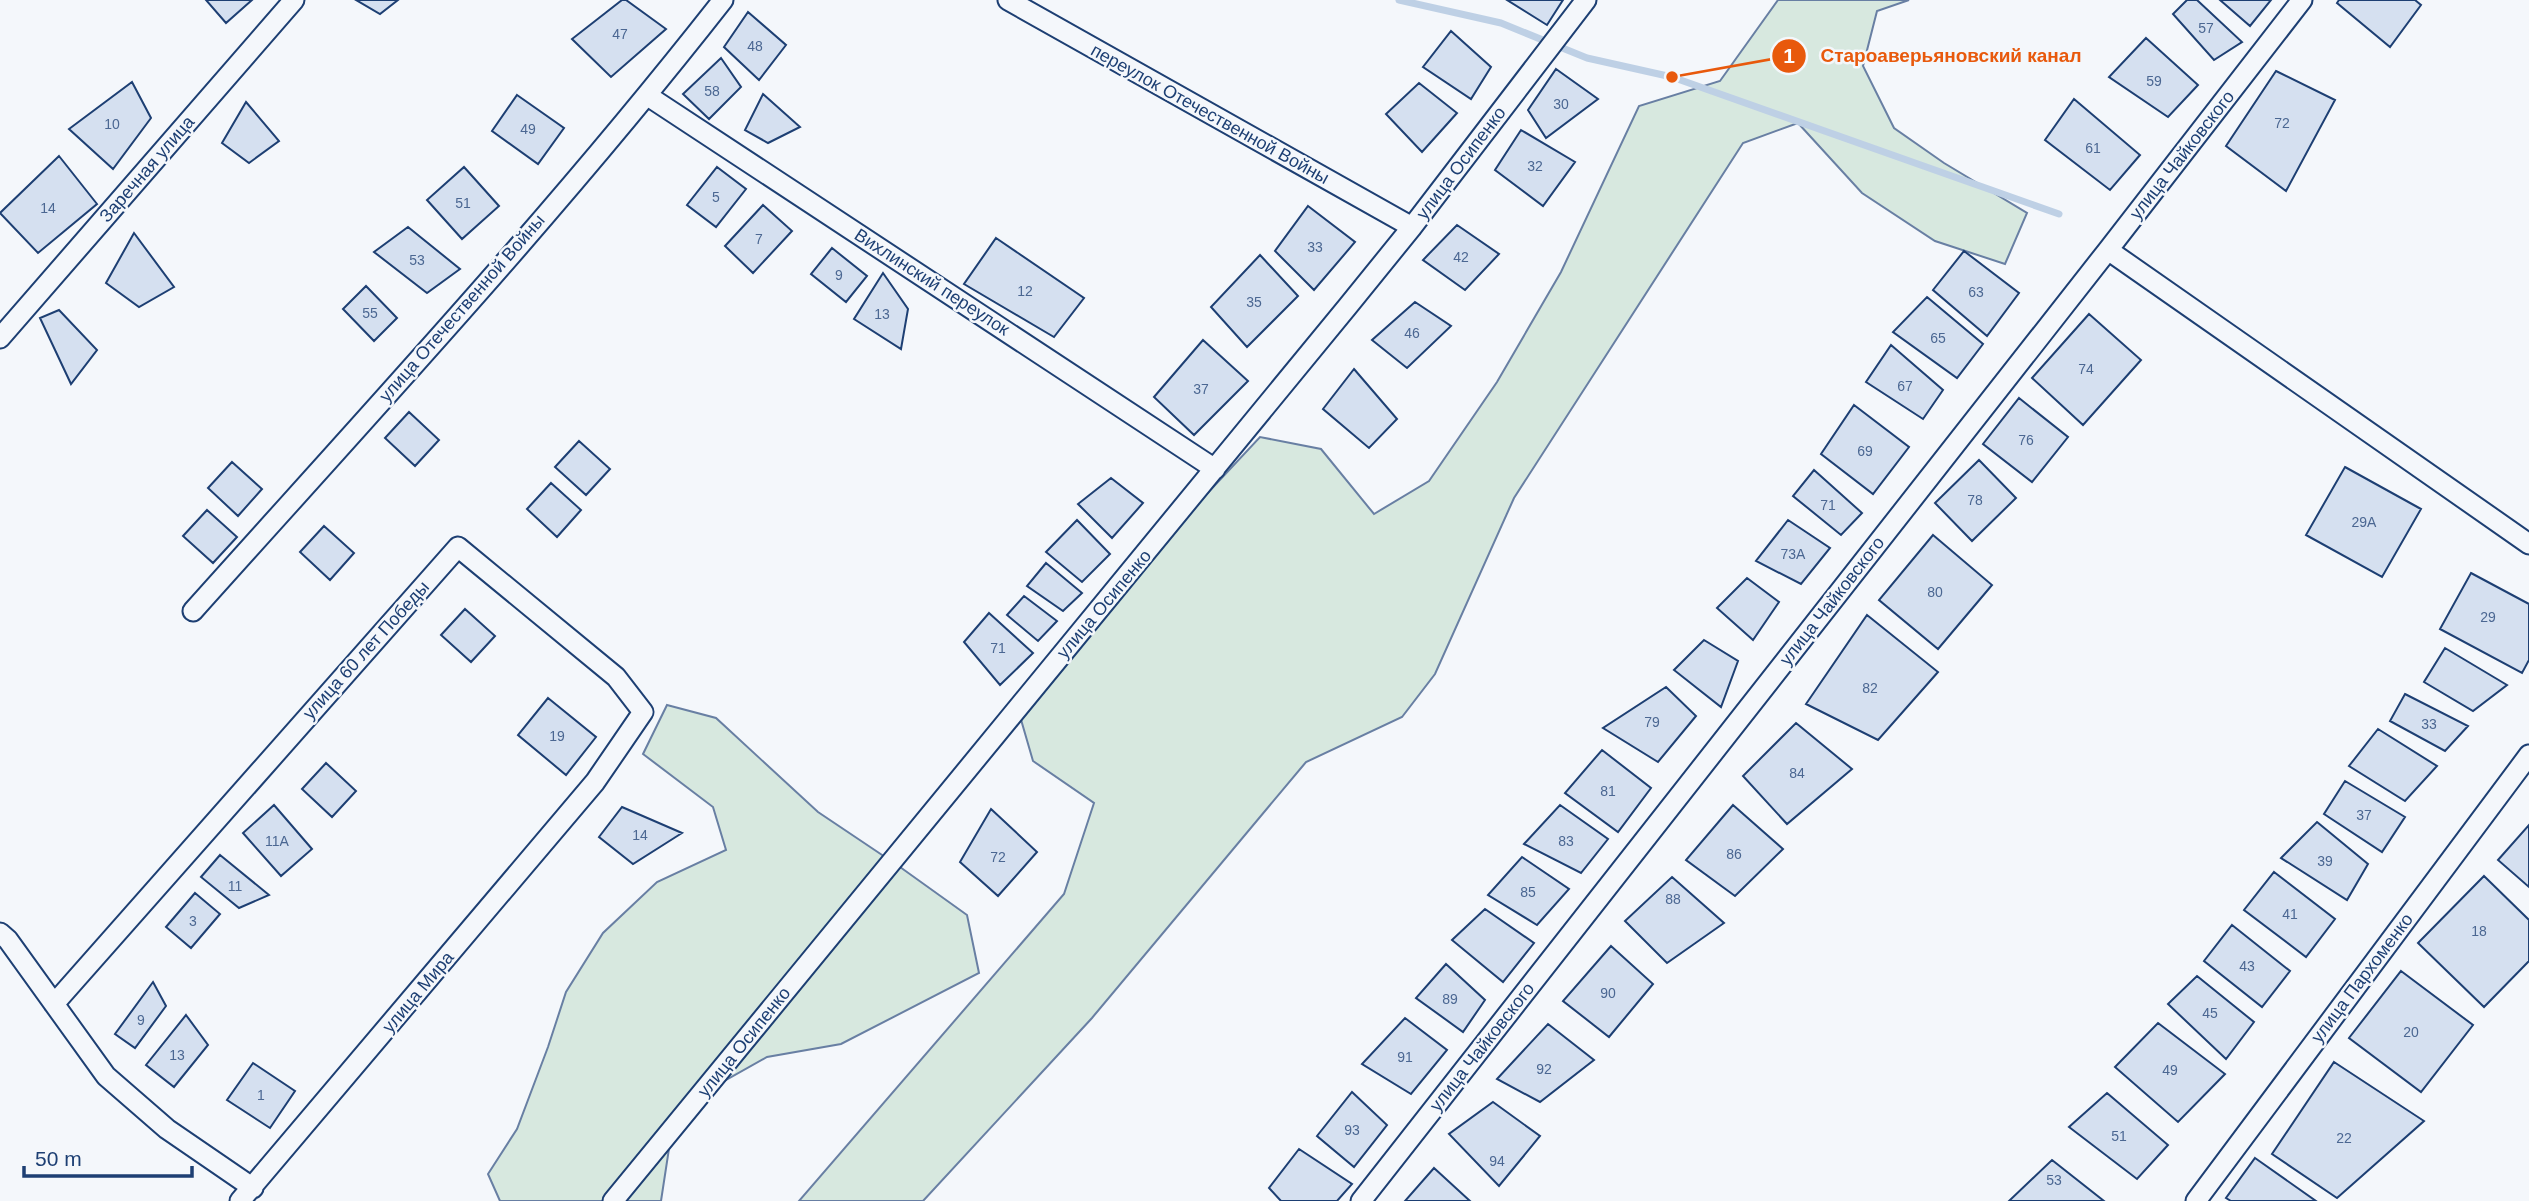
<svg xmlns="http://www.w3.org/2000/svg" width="2529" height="1201" font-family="Arial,sans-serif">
  <rect width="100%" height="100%" fill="#f4f7fb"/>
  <path fill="#d7e8df" stroke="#687fa3" stroke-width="2" d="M 1778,0 L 1909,0 L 1877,11 L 1863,66 L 1894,128 L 1944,163 L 2027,213 L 2005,264 L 1935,241 L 1862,193 L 1798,123 L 1743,143 L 1514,498 L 1435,674 L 1402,717 L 1306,762 L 1092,1018 L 923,1201 L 799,1201 L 1064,894 L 1094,803 L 1033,761 L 1015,699 L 1260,437 L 1321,449 L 1374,514 L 1429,481 L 1497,382 L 1561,272 L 1639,106 L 1720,81 Z
    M 667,705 L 716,718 L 818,812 L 900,867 L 967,915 L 979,973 L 841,1044 L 767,1057 L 703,1093 L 670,1142 L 661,1201 L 500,1201 L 488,1174 L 517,1129 L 548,1047 L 566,992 L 603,933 L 657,882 L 726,850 L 713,807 L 643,754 Z"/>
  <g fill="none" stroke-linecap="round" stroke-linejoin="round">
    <path stroke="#bed0e5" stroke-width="7" d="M 1399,0 L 1501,23 L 1587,58 L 1672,77 L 2059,214"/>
  </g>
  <path fill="#d5e0f0" stroke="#1d3f73" stroke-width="2" d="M 206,0 L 252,0 L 226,23 Z
    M 356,0 L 398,0 L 380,14 Z
    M 622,0 L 626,0 L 666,29 L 611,77 L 572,39 Z
    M 1507,0 L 1563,0 L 1547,25 Z
    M 2187,0 L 2197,0 L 2242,42 L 2214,60 L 2173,14 Z
    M 2220,0 L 2271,0 L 2250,26 Z
    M 2339,0 L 2415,0 L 2421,5 L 2390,47 L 2337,3 Z
    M 748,12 L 786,45 L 759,80 L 724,47 Z
    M 1451,31 L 1491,67 L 1471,99 L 1423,67 Z
    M 2146,38 L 2198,85 L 2168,117 L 2109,77 Z
    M 721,58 L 741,87 L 709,119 L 683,94 Z
    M 1556,69 L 1598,99 L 1546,138 L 1528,110 Z
    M 2276,71 L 2335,100 L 2286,191 L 2226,146 Z
    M 132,82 L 151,118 L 113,169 L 69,129 Z
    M 1419,83 L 1457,113 L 1422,152 L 1386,114 Z
    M 763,94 L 800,127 L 768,143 L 745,130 Z
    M 517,95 L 564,128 L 538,164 L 492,131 Z
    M 2074,99 L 2140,155 L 2110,190 L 2045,140 Z
    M 246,102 L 279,141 L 249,163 L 222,143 Z
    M 1521,130 L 1575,162 L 1543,206 L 1495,170 Z
    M 59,156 L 97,204 L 38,253 L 0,213 Z
    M 464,167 L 499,206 L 462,239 L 427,200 Z
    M 717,167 L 746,189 L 716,227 L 687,205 Z
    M 763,205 L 792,231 L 753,273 L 725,246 Z
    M 1308,206 L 1355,242 L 1314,290 L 1275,251 Z
    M 1457,225 L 1499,254 L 1465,290 L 1423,260 Z
    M 408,227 L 460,269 L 427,293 L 374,252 Z
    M 134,233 L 174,287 L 139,307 L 106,283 Z
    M 996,238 L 1084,298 L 1054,337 L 964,284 Z
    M 832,248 L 867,276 L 846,302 L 811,274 Z
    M 1964,251 L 2019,293 L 1987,336 L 1933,290 Z
    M 1260,255 L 1298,296 L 1247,347 L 1211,307 Z
    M 883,273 L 908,309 L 901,349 L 854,319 Z
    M 366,286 L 397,318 L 374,341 L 343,309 Z
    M 1927,297 L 1983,344 L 1957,378 L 1893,332 Z
    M 1415,302 L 1451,326 L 1407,368 L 1372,340 Z
    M 59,310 L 97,350 L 71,384 L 40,318 Z
    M 2089,314 L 2141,360 L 2083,425 L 2032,378 Z
    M 1203,340 L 1248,381 L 1194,435 L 1154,397 Z
    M 1891,345 L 1943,390 L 1923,419 L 1866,382 Z
    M 1354,369 L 1397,419 L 1369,448 L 1323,409 Z
    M 2019,398 L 2068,437 L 2032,482 L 1983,444 Z
    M 1854,405 L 1909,447 L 1873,494 L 1821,454 Z
    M 409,412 L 439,440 L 415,466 L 385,438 Z
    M 579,441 L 610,469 L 586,495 L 555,467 Z
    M 1979,460 L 2016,498 L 1972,541 L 1935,503 Z
    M 232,462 L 262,489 L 238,516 L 208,488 Z
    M 2345,467 L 2421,509 L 2382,577 L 2306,535 Z
    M 1814,470 L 1862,513 L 1841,535 L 1793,496 Z
    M 1111,478 L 1143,503 L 1112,538 L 1078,504 Z
    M 551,483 L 581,510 L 557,537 L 527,509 Z
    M 207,510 L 237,537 L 213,563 L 183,536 Z
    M 1077,520 L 1110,554 L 1082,582 L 1046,552 Z
    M 1788,520 L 1830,548 L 1801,584 L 1756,561 Z
    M 324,526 L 354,553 L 330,580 L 300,552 Z
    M 1933,535 L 1992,585 L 1938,649 L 1879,600 Z
    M 1046,563 L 1082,593 L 1063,611 L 1027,586 Z
    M 2471,573 L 2529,604 L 2529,660 L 2522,673 L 2440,629 Z
    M 1747,578 L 1779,602 L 1753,640 L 1717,608 Z
    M 1024,596 L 1057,621 L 1038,641 L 1007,615 Z
    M 465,609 L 495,636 L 471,662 L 441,635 Z
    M 989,613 L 1033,653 L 1000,685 L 964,642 Z
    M 1867,615 L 1938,672 L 1878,740 L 1806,704 Z
    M 1704,640 L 1738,661 L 1721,707 L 1674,670 Z
    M 2445,648 L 2507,685 L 2473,711 L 2424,682 Z
    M 1666,687 L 1696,716 L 1658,762 L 1603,728 Z
    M 2405,694 L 2468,726 L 2445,751 L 2390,721 Z
    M 548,698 L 596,737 L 566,775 L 518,735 Z
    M 1796,723 L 1852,769 L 1787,824 L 1743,776 Z
    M 2378,729 L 2437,766 L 2405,801 L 2349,766 Z
    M 1602,750 L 1651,788 L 1618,832 L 1565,793 Z
    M 326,763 L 356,791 L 332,817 L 302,789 Z
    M 2345,781 L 2405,817 L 2382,852 L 2324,814 Z
    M 274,805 L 312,849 L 281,876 L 243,833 Z
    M 1560,805 L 1608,839 L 1581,873 L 1524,844 Z
    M 1733,805 L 1783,849 L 1735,896 L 1686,860 Z
    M 622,807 L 682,833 L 633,864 L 599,837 Z
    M 991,809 L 1037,852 L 998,896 L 960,862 Z
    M 2317,822 L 2368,864 L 2347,900 L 2281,858 Z
    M 2529,825 L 2529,887 L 2498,860 Z
    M 220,855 L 269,895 L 239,908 L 201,877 Z
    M 1522,857 L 1569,889 L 1537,925 L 1488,895 Z
    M 2274,872 L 2335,919 L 2306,957 L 2244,910 Z
    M 2484,876 L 2529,920 L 2529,961 L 2484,1007 L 2418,943 Z
    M 1672,877 L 1724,923 L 1667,963 L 1625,921 Z
    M 195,893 L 220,914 L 191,948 L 166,927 Z
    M 1485,909 L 1534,943 L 1503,982 L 1452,940 Z
    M 2232,925 L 2290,971 L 2262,1007 L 2204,961 Z
    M 1611,946 L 1653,984 L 1609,1037 L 1563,1001 Z
    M 1446,964 L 1485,1000 L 1463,1032 L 1416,998 Z
    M 2401,971 L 2473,1025 L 2421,1092 L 2349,1038 Z
    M 2197,976 L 2254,1022 L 2226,1059 L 2168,1004 Z
    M 153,982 L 166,1006 L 135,1048 L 115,1034 Z
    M 186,1015 L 208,1045 L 174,1087 L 146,1065 Z
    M 1405,1018 L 1447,1050 L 1411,1094 L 1362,1064 Z
    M 2158,1023 L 2225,1074 L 2178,1122 L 2115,1067 Z
    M 1548,1024 L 1594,1060 L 1540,1102 L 1497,1079 Z
    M 2334,1062 L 2424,1121 L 2337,1198 L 2272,1154 Z
    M 253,1063 L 295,1091 L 270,1128 L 227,1100 Z
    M 1352,1092 L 1387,1125 L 1354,1167 L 1317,1136 Z
    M 2107,1093 L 2168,1145 L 2137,1179 L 2069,1127 Z
    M 1493,1102 L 1540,1136 L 1499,1186 L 1449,1134 Z
    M 1299,1149 L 1352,1184 L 1337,1201 L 1281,1201 L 1269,1188 Z
    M 2255,1158 L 2316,1201 L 2231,1201 L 2226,1198 Z
    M 2052,1160 L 2104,1201 L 2009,1201 Z
    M 1434,1168 L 1470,1201 L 1405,1201 Z"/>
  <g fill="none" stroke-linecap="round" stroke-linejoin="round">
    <g stroke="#1d3f73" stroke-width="23">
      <path id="minor" d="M 1008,0 L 1412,227
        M 648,96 L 1215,469
        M 2108,250 L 2529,544
        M 0,338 L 294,0
        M 193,611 C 373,410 557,212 723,0
        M 0,933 L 8,940 L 106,1076 L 167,1129 L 253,1188
        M 54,1004 L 458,547 L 616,677 L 643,712 L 595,782 L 240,1201
        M 613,1201 L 1348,306 L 1412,227 L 1586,0
        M 1361,1201 L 2108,250 L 2302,0
        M 2196,1201 L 2529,755"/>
    </g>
    <use href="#minor" stroke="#f4f7fb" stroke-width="19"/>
  </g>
  <g text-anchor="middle" stroke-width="5" stroke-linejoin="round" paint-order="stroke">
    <g font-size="14" fill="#4b6792">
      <text x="2206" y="33">57</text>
      <text x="620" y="39">47</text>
      <text x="755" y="51">48</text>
      <text x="2154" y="86">59</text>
      <text x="712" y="96">58</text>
      <text x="1561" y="109">30</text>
      <text x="2282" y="128">72</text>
      <text x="112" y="129">10</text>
      <text x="528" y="134">49</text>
      <text x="2093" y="153">61</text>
      <text x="1535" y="171">32</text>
      <text x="716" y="202">5</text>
      <text x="463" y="208">51</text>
      <text x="48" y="213">14</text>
      <text x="759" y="244">7</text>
      <text x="1315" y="252">33</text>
      <text x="1461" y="262">42</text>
      <text x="417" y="265">53</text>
      <text x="839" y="280">9</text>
      <text x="1025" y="296">12</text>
      <text x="1976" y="297">63</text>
      <text x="1254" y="307">35</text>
      <text x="370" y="318">55</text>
      <text x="882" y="319">13</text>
      <text x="1412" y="338">46</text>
      <text x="1938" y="343">65</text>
      <text x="2086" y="374">74</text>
      <text x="1905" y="391">67</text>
      <text x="1201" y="394">37</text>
      <text x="2026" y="445">76</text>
      <text x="1865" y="456">69</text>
      <text x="1975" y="505">78</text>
      <text x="1828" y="510">71</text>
      <text x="2364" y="527">29А</text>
      <text x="1793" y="559">73А</text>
      <text x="1935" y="597">80</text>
      <text x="2488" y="622">29</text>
      <text x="998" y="653">71</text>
      <text x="1870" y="693">82</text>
      <text x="1652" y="727">79</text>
      <text x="2429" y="729">33</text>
      <text x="557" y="741">19</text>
      <text x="1797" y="778">84</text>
      <text x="1608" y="796">81</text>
      <text x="2364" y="820">37</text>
      <text x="640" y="840">14</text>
      <text x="277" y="846">11А</text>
      <text x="1566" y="846">83</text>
      <text x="1734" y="859">86</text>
      <text x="998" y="862">72</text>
      <text x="2325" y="866">39</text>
      <text x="235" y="891">11</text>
      <text x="1528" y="897">85</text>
      <text x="1673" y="904">88</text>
      <text x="2290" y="919">41</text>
      <text x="193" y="926">3</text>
      <text x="2479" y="936">18</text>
      <text x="2247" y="971">43</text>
      <text x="1608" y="998">90</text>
      <text x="1450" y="1004">89</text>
      <text x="2210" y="1018">45</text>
      <text x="141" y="1025">9</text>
      <text x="2411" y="1037">20</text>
      <text x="177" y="1060">13</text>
      <text x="1405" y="1062">91</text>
      <text x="1544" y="1074">92</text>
      <text x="2170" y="1075">49</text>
      <text x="261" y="1100">1</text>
      <text x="1352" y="1135">93</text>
      <text x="2119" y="1141">51</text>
      <text x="2344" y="1143">22</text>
      <text x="1497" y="1166">94</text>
      <text x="2054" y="1185">53</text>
    </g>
    <g font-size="18" fill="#1d3f73" stroke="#f4f7fb">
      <text transform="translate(1210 114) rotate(29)" y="6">переулок Отечественной Войны</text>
      <text transform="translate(2182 155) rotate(-52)" y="6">улица Чайковского</text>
      <text transform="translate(1461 163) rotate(-53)" y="6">улица Осипенко</text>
      <text transform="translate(147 169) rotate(-49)" y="6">Заречная улица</text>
      <text transform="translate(932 282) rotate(33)" y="6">Вихлинский переулок</text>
      <text transform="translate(462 308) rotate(-49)" y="6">улица Отечественной Войны</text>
      <text transform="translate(1832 601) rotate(-52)" y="6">улица Чайковского</text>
      <text transform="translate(1104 604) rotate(-50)" y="6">улица Осипенко</text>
      <text transform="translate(366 650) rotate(-48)" y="6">улица 60 лет Победы</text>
      <text transform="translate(2362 978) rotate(-53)" y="6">улица Пархоменко</text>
      <text transform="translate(418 992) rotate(-50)" y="6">улица Мира</text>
      <text transform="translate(744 1042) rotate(-51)" y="6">улица Осипенко</text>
      <text transform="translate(1482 1047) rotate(-52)" y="6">улица Чайковского</text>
    </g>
  </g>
  <path fill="none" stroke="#e8590c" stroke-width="2.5" d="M1672 77L1789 56"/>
  <g fill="#e8590c" stroke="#f4f7fb" stroke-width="2.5">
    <circle cx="1672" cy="77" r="7"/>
    <circle cx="1789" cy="56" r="18"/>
  </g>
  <g font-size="21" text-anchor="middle" font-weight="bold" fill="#fff">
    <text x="1789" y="63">1</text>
  </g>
  <g font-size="19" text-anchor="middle" font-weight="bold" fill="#e8590c" stroke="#f4f7fb" stroke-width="5" stroke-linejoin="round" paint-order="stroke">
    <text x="1951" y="62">Староаверьяновский канал</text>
  </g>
  <path d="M24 1166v10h168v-10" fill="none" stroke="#1d3f73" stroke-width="3.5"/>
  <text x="35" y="1166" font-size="21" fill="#1d3f73" stroke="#f4f7fb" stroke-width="5" paint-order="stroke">50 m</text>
</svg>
